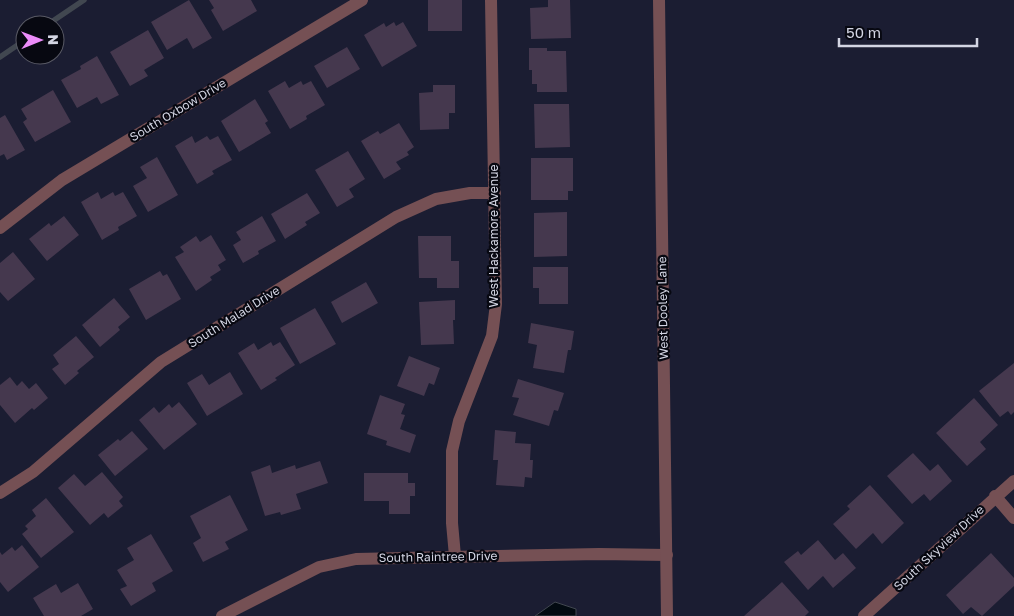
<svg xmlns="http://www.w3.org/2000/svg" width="1014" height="616" font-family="'Golos Text',sans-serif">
  <rect width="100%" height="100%" fill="#1b1d32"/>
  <path fill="#020a11" stroke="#414750" d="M 555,602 L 576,609 L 576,616 L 535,616 Z"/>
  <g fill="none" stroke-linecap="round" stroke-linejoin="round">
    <path stroke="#414750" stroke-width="5.5" d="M 47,25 L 84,0
      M 0,57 L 25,40"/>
  </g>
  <path fill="#45384e" d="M 189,0 L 212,38 L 193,49 L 187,38 L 167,50 L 151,22 Z
    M 209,0 L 251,0 L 257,11 L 223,31 L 211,10 L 214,8 Z
    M 428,0 L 462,0 L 462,31 L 428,31 Z
    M 548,0 L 570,0 L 571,38 L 531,39 L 530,8 L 548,7 Z
    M 394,22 L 396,26 L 403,22 L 417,46 L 382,67 L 364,35 L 384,23 L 386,27 Z
    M 148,30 L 164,58 L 144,70 L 148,76 L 130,86 L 110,52 Z
    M 347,47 L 360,69 L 327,88 L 314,66 Z
    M 529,48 L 547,48 L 547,51 L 566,51 L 567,92 L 537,92 L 537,84 L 532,84 L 532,70 L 529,70 Z
    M 97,56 L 119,95 L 101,104 L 97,97 L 77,108 L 61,80 L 81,69 L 80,66 Z
    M 285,81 L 289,88 L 301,81 L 303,85 L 311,81 L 325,105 L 306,116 L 307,119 L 290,129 L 268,91 Z
    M 433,85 L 455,85 L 455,113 L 449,113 L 449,129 L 420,130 L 419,93 L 433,92 Z
    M 53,90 L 71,122 L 35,142 L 23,122 L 27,119 L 21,109 Z
    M 255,99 L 268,121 L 265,123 L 271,133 L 239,152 L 221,121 Z
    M 534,104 L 569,104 L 570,147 L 535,148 Z
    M 5,115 L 25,150 L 7,160 L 4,154 L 0,156 L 0,118 Z
    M 399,123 L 414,147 L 407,152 L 409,155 L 396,162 L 401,169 L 384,179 L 361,141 L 378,131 L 380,134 Z
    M 192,136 L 195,143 L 207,136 L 210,140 L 218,136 L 232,160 L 212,171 L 214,174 L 197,184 L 175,146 Z
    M 348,151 L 365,179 L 349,189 L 354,197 L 337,207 L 315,170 Z
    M 157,157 L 178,195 L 148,212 L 133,186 L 147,178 L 140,167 Z
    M 531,158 L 573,158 L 573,191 L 568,191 L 568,200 L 531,200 Z
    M 98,192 L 101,199 L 113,192 L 115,196 L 123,192 L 137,216 L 118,227 L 119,230 L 102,240 L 81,202 Z
    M 307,193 L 320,213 L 305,222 L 307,225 L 285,239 L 271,214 Z
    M 567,212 L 567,256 L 534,257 L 534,213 Z
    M 64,216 L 79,235 L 47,261 L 29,239 L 49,223 L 51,226 Z
    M 262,216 L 276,241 L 258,251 L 259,254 L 243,263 L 233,245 L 241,240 L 236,232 Z
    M 211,235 L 226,260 L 218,265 L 221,270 L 210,277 L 212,280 L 196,291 L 175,257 L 184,252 L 180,247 L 196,236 L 200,242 Z
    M 418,236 L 451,236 L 451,261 L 459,261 L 459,288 L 437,288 L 437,278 L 419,278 Z
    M 13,252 L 35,279 L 8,301 L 0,292 L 0,263 Z
    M 533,267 L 568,267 L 568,304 L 539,304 L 539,288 L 533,288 Z
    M 160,271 L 163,276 L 167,274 L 181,299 L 146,320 L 129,289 Z
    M 366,282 L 378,303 L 342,323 L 331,302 Z
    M 114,298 L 130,317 L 118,327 L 120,330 L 100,347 L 82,325 Z
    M 455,300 L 455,320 L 453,320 L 454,344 L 421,345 L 419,302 Z
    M 315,308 L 336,344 L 300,364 L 280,328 Z
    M 531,323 L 574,331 L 571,350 L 568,350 L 564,373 L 533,368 L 537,345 L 528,343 Z
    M 76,336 L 94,357 L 77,371 L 79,373 L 65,385 L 52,369 L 59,364 L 53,355 Z
    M 271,342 L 273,346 L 280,342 L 295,365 L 275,378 L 277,380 L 261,390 L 238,353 L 254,343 L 258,350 Z
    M 409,356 L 440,368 L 434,385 L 429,383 L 424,396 L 397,386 Z
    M 1014,363 L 1014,412 L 1011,415 L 1008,411 L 1000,417 L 979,391 Z
    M 230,372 L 243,394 L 207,416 L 187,383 L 202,374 L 209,385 Z
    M 10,377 L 17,386 L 22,381 L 29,389 L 36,383 L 48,398 L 34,410 L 32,408 L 15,423 L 0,405 L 0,385 Z
    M 518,379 L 564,393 L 558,411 L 554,410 L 549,426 L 513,415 L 519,398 L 512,397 Z
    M 380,395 L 405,404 L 401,414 L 405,415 L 400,429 L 416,435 L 410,453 L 386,445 L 387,441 L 367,434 Z
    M 974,398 L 998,425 L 980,442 L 986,449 L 967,466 L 936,433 Z
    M 179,402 L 197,424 L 164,450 L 139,420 L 154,407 L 159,413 L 169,404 L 172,408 Z
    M 495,430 L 516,432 L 515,443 L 531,444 L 530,460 L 533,460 L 532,478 L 525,477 L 524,487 L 496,485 L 498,460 L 493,460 Z
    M 132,431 L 148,449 L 115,476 L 98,455 L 118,439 L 120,441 Z
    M 913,453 L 930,471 L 938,464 L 952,481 L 930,501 L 924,494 L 912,504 L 887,476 Z
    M 320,461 L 328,483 L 296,494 L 301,509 L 281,515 L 280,512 L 265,516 L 251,472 L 270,465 L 272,473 L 295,465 L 296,469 Z
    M 102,472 L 123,497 L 119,501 L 123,506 L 108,518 L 104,513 L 90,525 L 58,488 L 74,474 L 85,486 Z
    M 364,473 L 408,473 L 408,483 L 415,483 L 415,496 L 410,496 L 410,514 L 389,514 L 389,501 L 364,501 Z
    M 870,485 L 904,523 L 882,544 L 873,533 L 856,549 L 833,524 L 850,509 L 847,506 Z
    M 230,495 L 248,530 L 225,542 L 229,549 L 203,562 L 193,543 L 201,538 L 190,516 Z
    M 46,498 L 74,532 L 41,558 L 22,534 L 28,529 L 25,526 L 36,516 L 32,510 Z
    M 151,534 L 173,571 L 152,583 L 156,591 L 131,606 L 120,589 L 127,586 L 117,570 L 134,560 L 127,548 Z
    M 818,540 L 835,560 L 843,553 L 856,568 L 833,588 L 823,576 L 808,590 L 784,562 L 798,551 L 801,555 Z
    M 22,545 L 39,567 L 8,592 L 0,582 L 0,552 L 2,555 L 12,547 L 15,551 Z
    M 991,553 L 1014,578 L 1014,586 L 982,616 L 971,607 L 963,614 L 946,595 Z
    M 782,582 L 809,612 L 805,616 L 744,616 Z
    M 78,583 L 93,609 L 81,616 L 44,616 L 33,598 L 56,584 L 61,593 Z"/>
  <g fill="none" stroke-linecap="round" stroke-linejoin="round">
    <path stroke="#755054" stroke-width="12" d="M 0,228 L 62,180 L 362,0
      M 0,493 L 33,472 L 161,362 L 396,217 L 436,199 L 470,193 L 495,193
      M 995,496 L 1014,518
      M 455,556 L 452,523 L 452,451 L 459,421 L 492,336 L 496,304 L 491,0
      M 222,616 L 319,567 L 356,559 L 599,554 L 667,555
      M 864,616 L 1014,481"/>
    <path stroke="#755054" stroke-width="12" d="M 659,0 L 667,616"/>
  </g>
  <g text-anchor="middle" stroke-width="4.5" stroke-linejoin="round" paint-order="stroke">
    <g font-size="12" fill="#d3d5e3" stroke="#070811">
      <text transform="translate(178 110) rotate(-31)" y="4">South Oxbow Drive</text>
      <text transform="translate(494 236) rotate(-90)" y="4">West Hackamore Avenue</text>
      <text transform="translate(663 308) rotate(-91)" y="4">West Dooley Lane</text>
      <text transform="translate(234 317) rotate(-32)" y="4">South Malad Drive</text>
      <text transform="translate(939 548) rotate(-43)" y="4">South Skyview Drive</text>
      <text transform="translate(438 557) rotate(-1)" y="4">South Raintree Drive</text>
    </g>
  </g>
  <g transform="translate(40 40) rotate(89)"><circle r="24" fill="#070811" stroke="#595a65"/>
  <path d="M0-4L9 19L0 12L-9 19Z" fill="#ec8cfa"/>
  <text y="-8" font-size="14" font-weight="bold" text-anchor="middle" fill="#d3d5e3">N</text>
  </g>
  <path d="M839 38v8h138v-8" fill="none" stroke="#d3d5e3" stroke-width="2.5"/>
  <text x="846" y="38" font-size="15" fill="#d3d5e3" stroke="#070811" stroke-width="4" paint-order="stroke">50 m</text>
</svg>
